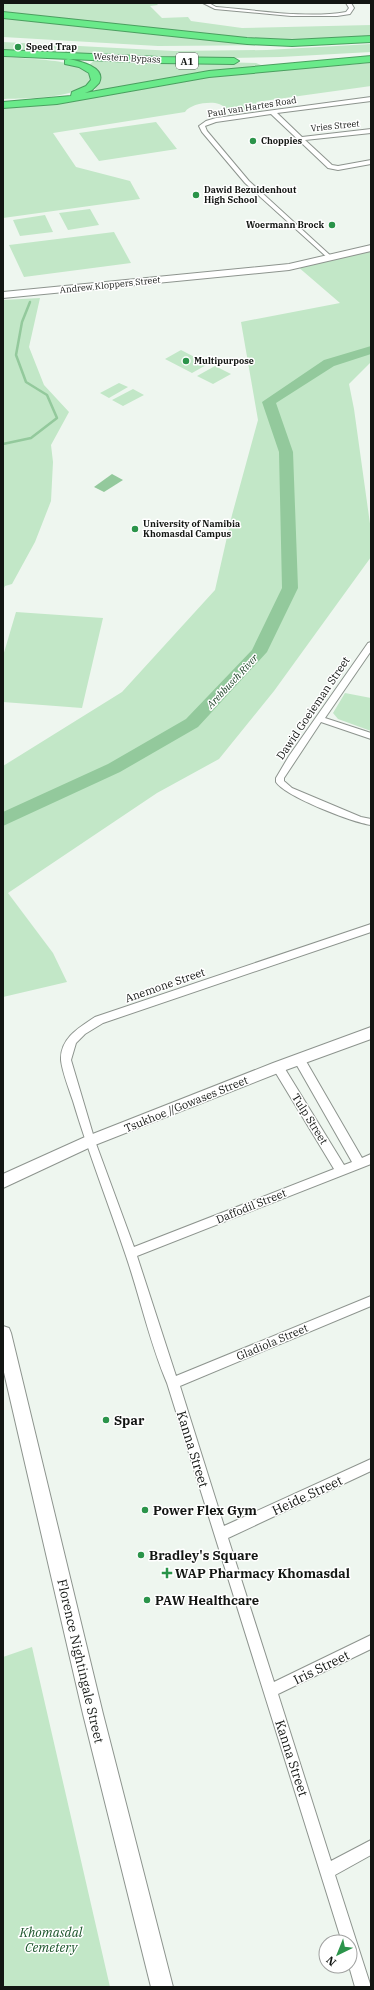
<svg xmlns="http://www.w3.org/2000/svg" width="374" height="1990" font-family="'IBM Plex Serif',serif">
  <rect width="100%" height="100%" fill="#eef6ef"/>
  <path fill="#c2e7c7" d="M 3,3 L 156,3 L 158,5 L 150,6 L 162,18 L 188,17 L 191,21 L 242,28 L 371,25 L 371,37 L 311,41 L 267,40 L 3,14 Z
    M 3,18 L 198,39 L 288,45 L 158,46 L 3,37 Z
    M 3,42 L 174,51 L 267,50 L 371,44 L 371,52 L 280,57 L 230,58 L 134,57 L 3,50 Z
    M 3,57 C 22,59 84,58 92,77 C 85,100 23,98 3,99 Z
    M 96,59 L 256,63 L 261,65 L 96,91 L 95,89 L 101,78 L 97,70 L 89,65 Z
    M 371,63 L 371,86 L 256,102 L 263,110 L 230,115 C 228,110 224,106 219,104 C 210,101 190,104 185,112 L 53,133 L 76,167 L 130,181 L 140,199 L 3,218 L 3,107 L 78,100 L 176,81 L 227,74 Z
    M 156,122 L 177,149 L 99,161 L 79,133 Z
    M 90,209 L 99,225 L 68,230 L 59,213 Z
    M 45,215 L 53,232 L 20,236 L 13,220 Z
    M 114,232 L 131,263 L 24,277 L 9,245 Z
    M 371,249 L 371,362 L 349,384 L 354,409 L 371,531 L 371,557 L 274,691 L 219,759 L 157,793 L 8,893 L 53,953 L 67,982 L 3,997 L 3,766 L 122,692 L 215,590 L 232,515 L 258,420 L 241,322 L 340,303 L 297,266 Z
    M 40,298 L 29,347 L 44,385 L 69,412 L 51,445 L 53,462 L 51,501 L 35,542 L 12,584 L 5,586 L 3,590 L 3,300 Z
    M 181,350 L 208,364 L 192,373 L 165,359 Z
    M 215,366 L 231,374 L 213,384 L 197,376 Z
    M 119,383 L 128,387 L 109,398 L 100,393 Z
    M 133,389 L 144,395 L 123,406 L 112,400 Z
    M 16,612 L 103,618 L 82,708 L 3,702 L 3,656 Z
    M 345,693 L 371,698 L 371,731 L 338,719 L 333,713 Z
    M 32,1647 L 110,1987 L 3,1987 L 3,1657 Z"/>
  <path fill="#93c99c" d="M 112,474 L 123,480 L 104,492 L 94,487 Z"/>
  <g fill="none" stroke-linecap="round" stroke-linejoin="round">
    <path stroke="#93c99c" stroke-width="2.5" d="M 3,444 L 31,438 L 57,418 L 47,395 L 26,382 L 16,355 L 22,322 L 30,302"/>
    <path fill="#93c99c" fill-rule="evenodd" d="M 371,346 L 371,354 L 334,366 L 276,403 L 293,452 L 298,588 L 267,652 L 198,727 L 120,772 L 3,826 L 3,812 L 108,764 L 186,719 L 252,650 L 282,588 L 279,452 L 262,402 L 324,360 Z"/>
    <g stroke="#8d948e" stroke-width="2">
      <path id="street" d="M 203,3 L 209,3 L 216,7 C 257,10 306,19 346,12 L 349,8 L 346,3 L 351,3 L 354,8 L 350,14 L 337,16 L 291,16 L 215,9 Z
        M 371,97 L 371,101 L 277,113 L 302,137 L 371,129 L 371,133 L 305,140 L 332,165 L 338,166 L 371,160 L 371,164 L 338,170 L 328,168 L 271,114 L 216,122 L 205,126 L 207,131 L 249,181 L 332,257 L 333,258 L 330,260 L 245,183 L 202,132 L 199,126 L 206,121 L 216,118 Z
        M 371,642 L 371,651 L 325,718 L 371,733 L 371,739 L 321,722 L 284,778 L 284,781 L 292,788 L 361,817 L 371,819 L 371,825 C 352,822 286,797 276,782 L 276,778 L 289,756 L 368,643 Z
        M 371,924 L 371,932 L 103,1023 L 85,1034 L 76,1043 L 71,1060 L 95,1141 L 134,1247 L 334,1169 L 274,1070 L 273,1067 L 274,1064 L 282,1064 L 344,1165 L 352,1162 L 295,1062 L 294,1059 L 295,1056 L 303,1056 L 362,1158 L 371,1154 L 371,1164 L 137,1256 L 176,1376 L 371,1296 L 371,1306 L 180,1386 L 224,1526 L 371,1459 L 371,1471 L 228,1538 L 274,1682 L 371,1635 L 371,1649 L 278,1694 L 331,1861 L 371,1840 L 371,1855 L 335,1875 L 371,1987 L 355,1987 L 349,1966 L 350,1942 L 342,1942 L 167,1383 C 149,1341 140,1296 125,1253 C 108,1202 88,1152 73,1101 C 69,1089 62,1071 61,1060 C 60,1038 80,1027 95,1017 Z"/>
    </g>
    <g stroke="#8d948e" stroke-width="2">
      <path id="secondary" d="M 371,245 L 371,251 L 289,270 L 3,298 L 3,292 L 289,264 Z
        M 371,1027 L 371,1039 L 283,1071 L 95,1145 L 3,1188 L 3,1174 L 85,1137 L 273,1063 Z
        M 3,1326 L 9,1328 L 11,1333 L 103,1714 L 173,1987 L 151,1987 L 83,1714 L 3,1368 Z"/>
    </g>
    <g stroke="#4b9f60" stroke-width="2">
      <path id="highway" d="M 3,12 L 247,38 L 292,40 L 371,36 L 371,42 L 292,46 L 247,44 L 3,18 Z
        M 3,50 L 158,57 L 234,58 L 239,61 L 234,64 L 158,63 L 3,56 Z
        M 371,56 L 371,62 L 209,77 L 57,104 L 3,108 L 3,102 L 71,96 L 72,92 L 86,86 L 91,80 L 89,73 L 79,67 L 65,64 L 65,60 L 68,59 C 79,61 107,67 99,83 L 92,90 L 85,93 L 209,71 Z"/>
    </g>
    <use href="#street" fill="#fff" fill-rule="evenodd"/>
    <use href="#secondary" fill="#fff" fill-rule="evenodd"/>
    <use href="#highway" fill="#6aea8a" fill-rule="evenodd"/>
  </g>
  <g fill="#2b944a" stroke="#fff" stroke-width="1.5">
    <circle cx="18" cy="47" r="4"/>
    <circle cx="253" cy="141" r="4"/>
    <circle cx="196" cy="195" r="4"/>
    <circle cx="332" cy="225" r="4"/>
    <circle cx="186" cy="361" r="4"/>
    <circle cx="135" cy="529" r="4"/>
    <circle cx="106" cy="1420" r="4"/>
    <circle cx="145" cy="1510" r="4"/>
    <circle cx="141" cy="1555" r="4"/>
    <path d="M165 1567h4v4h4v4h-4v4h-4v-4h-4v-4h4z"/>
    <circle cx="147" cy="1600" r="4"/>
  </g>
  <g text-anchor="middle" stroke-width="3" stroke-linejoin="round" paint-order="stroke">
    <g font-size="9" font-weight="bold" fill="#121512" stroke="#fff" text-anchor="start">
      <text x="26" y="50">Speed Trap</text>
      <text x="261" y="144">Choppies</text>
      <text x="204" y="193">Dawid Bezuidenhout<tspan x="204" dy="10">High School</tspan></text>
      <text x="324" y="228" text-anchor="end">Woermann Brock</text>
      <text x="194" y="364">Multipurpose</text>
      <text x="143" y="527">University of Namibia<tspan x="143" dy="10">Khomasdal Campus</tspan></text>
    </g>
    <g font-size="9" fill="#121512" stroke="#fff">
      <text transform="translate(127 58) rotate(3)" y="3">Western Bypass</text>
      <text transform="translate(252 107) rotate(-9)" y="3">Paul van Hartes Road</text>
      <text transform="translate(335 126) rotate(-6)" y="3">Vries Street</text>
      <text transform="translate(110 285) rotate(-6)" y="3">Andrew Kloppers Street</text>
    </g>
    <rect fill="#fff" stroke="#595b59" stroke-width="1" x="176" y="53" width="22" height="16" rx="3"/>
    <g font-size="10" font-weight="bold" fill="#121512">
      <text x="187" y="65">A1</text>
    </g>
    <g font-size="10" font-style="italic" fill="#0f3619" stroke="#fff">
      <text transform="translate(232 681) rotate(-47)" y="4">Arebbusch River</text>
    </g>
    <g font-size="11" fill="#121512" stroke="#fff">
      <text transform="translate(313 708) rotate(-56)" y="4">Dawid Goeieman Street</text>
      <text transform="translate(165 985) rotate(-19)" y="4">Anemone Street</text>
      <text transform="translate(186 1104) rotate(-22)" y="4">Tsukhoe //Gowases Street</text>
      <text transform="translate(310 1119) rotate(58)" y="4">Tulp Street</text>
      <text transform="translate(251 1206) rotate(-22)" y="4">Daffodil Street</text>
      <text transform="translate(272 1342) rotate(-23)" y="4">Gladiola Street</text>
    </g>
    <g font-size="13" font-weight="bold" fill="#121512" stroke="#fff" text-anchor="start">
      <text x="114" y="1425">Spar</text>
      <text x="153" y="1515">Power Flex Gym</text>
      <text x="149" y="1560">Bradley's Square</text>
      <text x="175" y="1578">WAP Pharmacy Khomasdal</text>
      <text x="155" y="1605">PAW Healthcare</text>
    </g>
    <g font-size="13" fill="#121512" stroke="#fff">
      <text transform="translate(193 1449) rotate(73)" y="5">Kanna Street</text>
      <text transform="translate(307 1495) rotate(-25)" y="5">Heide Street</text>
      <text transform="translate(81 1661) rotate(77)" y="5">Florence Nightingale Street</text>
      <text transform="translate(321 1667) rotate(-26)" y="5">Iris Street</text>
      <text transform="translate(292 1758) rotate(72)" y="5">Kanna Street</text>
    </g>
    <g font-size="13" font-style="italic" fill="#195329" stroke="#fff">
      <text x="51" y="1937">Khomasdal<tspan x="51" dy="15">Cemetery</tspan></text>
    </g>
  </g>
  <rect width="374" height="1990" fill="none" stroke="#121512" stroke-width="8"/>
  <g transform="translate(338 1954) rotate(223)"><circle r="19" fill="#ffffff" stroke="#a0a1a0"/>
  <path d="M0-3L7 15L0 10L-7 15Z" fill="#2b944a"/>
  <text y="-6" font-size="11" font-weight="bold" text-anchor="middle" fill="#121512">N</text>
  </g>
</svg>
